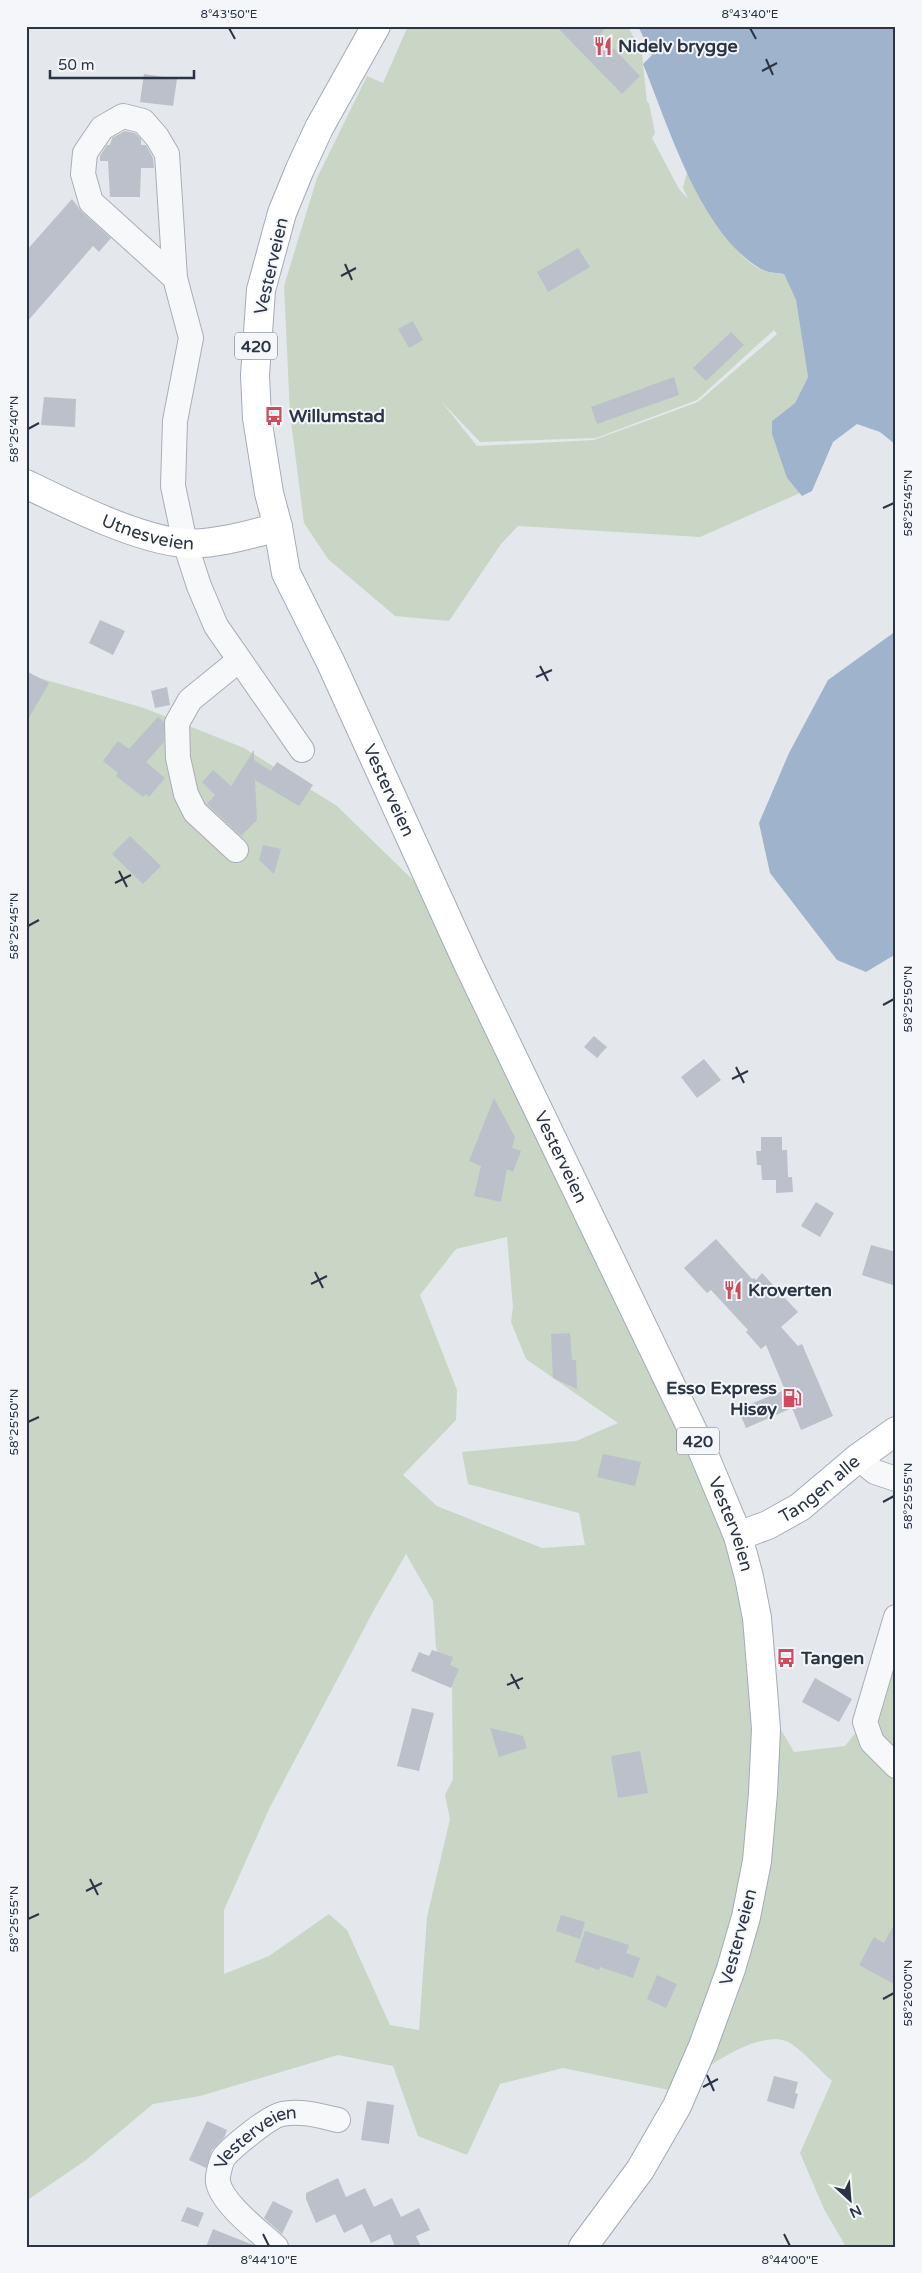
<svg xmlns="http://www.w3.org/2000/svg" width="922" height="2273" font-family="'Varela Round',sans-serif">
  <rect width="100%" height="100%" fill="#e4e7ec"/>
  <path fill="#c9d6c5" fill-rule="evenodd" d="M 408,26 L 628,26 L 642,55 L 647,102 L 649,103 L 655,133 L 652,138 L 679,189 L 688,199 L 683,188 L 687,172 C 701,199 735,262 765,271 C 770,273 777,273 784,274 L 796,300 L 808,377 L 795,403 L 772,421 L 787,478 L 800,493 L 700,537 L 518,526 L 501,544 L 449,621 L 395,616 L 328,559 L 304,523 L 290,414 L 284,286 L 317,178 L 367,76 L 383,83 ZM 774,330 L 777,334 L 698,402 L 594,440 L 477,446 L 441,401 L 480,442 L 596,438 L 697,400 Z
    M 32,676 L 144,708 L 244,748 L 337,806 L 418,885 L 712,1489 L 769,1709 L 794,1752 L 845,1746 L 883,1698 L 896,1663 L 896,2247 L 846,2247 L 824,2209 L 800,2153 L 832,2081 C 822,2072 796,2044 786,2041 C 754,2030 699,2073 674,2091 L 563,2068 L 500,2084 L 467,2155 L 418,2136 L 393,2066 L 338,2055 L 200,2096 L 153,2104 L 86,2160 L 26,2201 L 26,679 ZM 507,1237 L 513,1307 L 511,1322 L 526,1359 L 618,1423 L 576,1441 L 462,1452 L 468,1484 L 579,1513 L 585,1545 L 542,1548 L 437,1506 L 403,1475 L 456,1420 L 457,1390 L 420,1295 L 456,1249 ZM 406,1554 L 433,1601 L 436,1648 L 452,1686 L 453,1779 L 445,1795 L 450,1819 L 427,1917 L 419,2030 L 390,2025 L 347,1930 L 329,1914 L 269,1956 L 224,1974 L 224,1910 L 270,1807 L 375,1608 Z"/>
  <path fill="#9fb4cc" d="M 638,26 L 896,26 L 896,445 L 880,432 L 857,424 L 833,442 L 812,491 L 802,496 L 787,478 L 772,434 L 772,421 L 795,403 L 808,377 L 796,300 L 784,274 C 777,273 767,273 761,269 C 700,233 669,127 643,64 L 652,55 Z
    M 896,631 L 896,954 L 866,972 L 837,960 L 770,873 L 759,823 L 789,753 L 828,680 Z"/>
  <path fill="#bbc0ca" d="M 556,26 L 608,26 L 600,34 L 640,76 L 622,94 Z
    M 144,74 L 177,79 L 173,106 L 140,102 Z
    M 125,131 L 135,133 L 141,139 L 141,145 L 146,145 L 153,158 L 154,168 L 141,168 L 140,197 L 110,197 L 108,161 L 100,161 L 100,156 L 107,145 L 110,145 L 112,138 Z
    M 72,199 L 82,212 L 111,238 L 99,252 L 93,246 L 26,323 L 26,251 Z
    M 578,248 L 590,267 L 548,292 L 537,272 Z
    M 413,321 L 423,340 L 409,348 L 398,329 Z
    M 731,332 L 744,345 L 706,381 L 693,368 Z
    M 674,377 L 679,395 L 597,424 L 591,407 Z
    M 44,397 L 76,399 L 75,427 L 41,425 Z
    M 100,620 L 125,631 L 113,655 L 89,643 Z
    M 26,671 L 49,683 L 26,723 Z
    M 167,687 L 170,705 L 155,708 L 151,691 Z
    M 158,717 L 164,722 L 164,742 L 146,762 L 165,778 L 149,797 L 146,794 L 143,797 L 116,776 L 118,773 L 103,761 L 118,741 L 129,749 Z
    M 254,750 L 254,760 L 271,771 L 277,762 L 313,785 L 299,806 L 255,780 L 257,820 L 241,836 L 207,804 L 215,795 L 202,782 L 213,770 L 231,786 Z
    M 130,836 L 161,866 L 143,884 L 112,854 Z
    M 263,845 L 281,849 L 274,874 L 259,860 Z
    M 594,1036 L 607,1047 L 597,1058 L 584,1047 Z
    M 704,1059 L 721,1080 L 697,1098 L 681,1077 Z
    M 494,1098 L 515,1137 L 512,1148 L 521,1151 L 513,1172 L 507,1169 L 501,1202 L 474,1196 L 481,1166 L 469,1161 Z
    M 761,1137 L 782,1137 L 782,1150 L 787,1150 L 788,1177 L 792,1177 L 793,1192 L 776,1193 L 776,1180 L 762,1180 L 761,1165 L 757,1165 L 756,1151 L 761,1151 Z
    M 816,1202 L 834,1213 L 820,1237 L 801,1226 Z
    M 716,1239 L 752,1279 L 754,1278 L 756,1280 L 762,1273 L 798,1312 L 781,1327 L 798,1346 L 802,1344 L 833,1416 L 801,1430 L 792,1408 L 746,1428 L 738,1409 L 785,1390 L 766,1345 L 761,1349 L 746,1332 L 748,1330 L 711,1290 L 707,1293 L 684,1268 Z
    M 871,1245 L 896,1252 L 896,1286 L 862,1275 Z
    M 570,1333 L 572,1360 L 576,1360 L 577,1389 L 553,1378 L 551,1334 Z
    M 603,1454 L 641,1462 L 635,1486 L 597,1477 Z
    M 432,1650 L 453,1657 L 450,1665 L 459,1669 L 451,1688 L 411,1671 L 419,1652 L 429,1656 Z
    M 815,1678 L 852,1699 L 839,1722 L 802,1702 Z
    M 412,1708 L 434,1713 L 419,1771 L 397,1766 Z
    M 490,1728 L 523,1736 L 527,1748 L 499,1757 Z
    M 640,1751 L 648,1793 L 618,1798 L 611,1756 Z
    M 561,1915 L 585,1922 L 580,1939 L 556,1931 Z
    M 896,1921 L 896,1985 L 859,1965 L 874,1937 L 884,1943 Z
    M 585,1931 L 629,1945 L 626,1953 L 640,1958 L 633,1978 L 600,1967 L 599,1970 L 575,1962 Z
    M 657,1975 L 677,1984 L 666,2008 L 647,1999 Z
    M 774,2076 L 798,2082 L 795,2093 L 798,2094 L 794,2109 L 767,2101 Z
    M 367,2101 L 394,2105 L 389,2144 L 361,2140 Z
    M 207,2121 L 227,2130 L 224,2138 L 212,2150 L 206,2168 L 189,2160 Z
    M 338,2178 L 346,2197 L 365,2188 L 374,2207 L 392,2198 L 401,2217 L 419,2208 L 430,2230 L 416,2236 L 421,2247 L 395,2247 L 390,2234 L 371,2243 L 362,2224 L 344,2233 L 335,2214 L 316,2223 L 306,2199 L 306,2193 Z
    M 273,2201 L 293,2211 L 282,2234 L 264,2218 Z
    M 187,2207 L 204,2213 L 198,2227 L 181,2221 Z
    M 213,2229 L 253,2245 L 255,2247 L 206,2247 Z"/>
  <g fill="none" stroke-linecap="round" stroke-linejoin="round">
    <g stroke="#a9aeb7" stroke-width="26">
      <g id="minor">
        <path d="M 175,278 L 91,202 L 83,174 L 85,153 L 102,128 L 123,116 L 143,121 L 157,137 L 167,154 L 175,278 L 191,338 L 175,421 L 173,486 L 185,543 L 199,586 L 216,626 L 302,750"/>
        <path d="M 236,850 L 195,812 L 186,794 L 178,758 L 177,723 L 190,700 L 238,661"/>
        <path d="M 858,1458 L 875,1472 L 896,1479"/>
        <path d="M 896,1617 L 865,1722 L 872,1742 L 896,1766"/>
        <path id="s1" d="M 276,2247 C 260,2232 222,2204 218,2182 C 217,2177 221,2161 224,2157 C 232,2147 270,2116 282,2114 C 301,2110 320,2116 338,2120"/>
      </g>
    </g>
    <g stroke="#a3abb8" stroke-width="30">
      <g id="major">
        <path id="s2" d="M 376,26 L 319,128 L 300,169 L 282,213 L 261,290 L 255,375 L 257,418 L 269,493 L 278,527 L 286,573 L 331,663 L 468,964 L 703,1452 L 738,1536 L 749,1577 L 757,1618 L 762,1678 L 766,1729 L 763,1793 L 757,1861 L 746,1917 L 731,1969 L 703,2046 L 677,2106 L 640,2170 L 583,2247"/>
        <path id="s3" d="M 26,484 C 69,505 137,539 184,543 C 211,546 252,534 278,527"/>
        <path id="s4" d="M 738,1536 L 768,1525 L 800,1507 L 858,1458 L 896,1431"/>
      </g>
    </g>
    <use href="#minor" stroke="#f7f8fa" stroke-width="24"/>
    <use href="#major" stroke="#fff" stroke-width="28"/>
  </g>
  <path fill="none" stroke="#2b3445" stroke-width="2" d="M 229,28 L 235,39M 750,28 L 756,39M 766,59 L 773,75M 762,71 L 777,63M 345,264 L 352,280M 341,276 L 356,268M 28,429 L 39,423M 883,508 L 894,503M 540,666 L 548,681M 536,677 L 552,670M 119,871 L 127,887M 115,883 L 131,875M 28,926 L 39,920M 883,1005 L 894,999M 736,1067 L 744,1083M 732,1079 L 748,1071M 315,1272 L 323,1288M 311,1284 L 327,1276M 28,1422 L 39,1417M 883,1502 L 894,1496M 511,1674 L 519,1689M 507,1685 L 523,1678M 90,1879 L 98,1895M 86,1891 L 102,1883M 28,1919 L 39,1914M 883,1999 L 894,1993M 707,2075 L 714,2091M 703,2087 L 718,2079M 263,2234 L 269,2246M 784,2234 L 790,2246"/>
  <defs>
    <g id="restaurant-bare" transform="scale(1.5)"><path d="M-5-6h1v4h1v-4h1v4h1v-4h1v5L-1.5 .5V6h-2V.5L-5-1ZM5-6V6H3V1.5H1.5Q1.5-4 5-6Z" fill="#d1495b" stroke="#f4f6f9" stroke-width="2.5" paint-order="stroke"/></g>
    <g id="bus-bare" transform="scale(1.5)"><path d="M-5-6H5V4H4V6H2V4H-2V6H-4V4H-5ZM-3.5-4V0h7V-4ZM-3.5 1.2v1.5H-2V1.2ZM2 1.2v1.5H3.5V1.2Z" fill="#d1495b" stroke="#f4f6f9" stroke-width="2.5" paint-order="stroke"/></g>
    <g id="fuel-bare" transform="scale(1.5)"><path d="M-5.5-6h7V0h2V4h1.3V-2.5L3-4.5l.8-.8L6-3V5H2.5V1h-1V6h-7ZM-4.2-4.7v3.2H.2V-4.7Z" fill="#d1495b" stroke="#f4f6f9" stroke-width="2.5" paint-order="stroke"/></g>
  </defs>
  <g fill-rule="evenodd">
    <use href="#restaurant-bare" x="603" y="46"/>
    <use href="#bus-bare" x="274" y="416"/>
    <use href="#restaurant-bare" x="733" y="1290"/>
    <use href="#fuel-bare" x="792" y="1398"/>
    <use href="#bus-bare" x="786" y="1658"/>
  </g>
  <g text-anchor="middle" stroke-width="4" stroke-linejoin="round" paint-order="stroke">
    <g fill="#f4f6f9" stroke="#676e7b" stroke-width="1">
      <rect x="235" y="332.5" width="42" height="27" rx="4"/>
      <rect x="677" y="1427.5" width="42" height="27" rx="4"/>
    </g>
    <g font-size="16" font-weight="bold" fill="#2b3445">
      <text x="256" y="352">420</text>
      <text x="698" y="1447">420</text>
    </g>
    <g font-size="18" font-weight="bold" fill="#2b3445" stroke="#f4f6f9" text-anchor="start">
      <text x="618" y="52">Nidelv brygge</text>
      <text x="289" y="422">Willumstad</text>
      <text x="748" y="1296">Kroverten</text>
      <text x="777" y="1394" text-anchor="end">Esso Express<tspan x="777" dy="21">Hisøy</tspan></text>
      <text x="801" y="1664">Tangen</text>
    </g>
    <g font-size="18" fill="#2b3445" stroke="#f4f6f9">
      <text transform="translate(271 266) rotate(-77)" y="6">Vesterveien</text>
      <text dy="6" stroke="none"><textPath href="#s3" startOffset="132">Utnesveien</textPath></text>
      <text dy="6" stroke="none"><textPath href="#s2" startOffset="816">Vesterveien</textPath></text>
      <text dy="6" stroke="none"><textPath href="#s2" startOffset="1221">Vesterveien</textPath></text>
      <text dy="6" stroke="none"><textPath href="#s4" startOffset="95">Tangen alle</textPath></text>
      <text dy="6" stroke="none"><textPath href="#s2" startOffset="1626">Vesterveien</textPath></text>
      <text transform="translate(738 1937) rotate(-75)" y="6">Vesterveien</text>
      <text dy="6" stroke="none"><textPath href="#s1" startOffset="152">Vesterveien</textPath></text>
    </g>
  </g>
  <rect width="922" height="2273" fill="none" stroke="#f4f6f9" stroke-width="55"/>
  <g transform="translate(850 2200) rotate(154)" stroke="#f4f6f9" stroke-width="4" paint-order="stroke">
  <path d="M0-4L9 19L0 12L-9 19Z" fill="#2b3445"/>
  <text y="-8" font-size="14" font-weight="bold" text-anchor="middle" fill="#2b3445">N</text>
  </g>
  <path d="M50 70v8h144v-8" fill="none" stroke="#2b3445" stroke-width="2.5"/>
  <text x="58" y="70" font-size="15" fill="#2b3445" stroke="#f4f6f9" stroke-width="4" paint-order="stroke">50 m</text>
  <rect x="28" y="28" width="866" height="2218" fill="none" stroke="#2b3445" stroke-width="2"/>
  <g font-size="12" text-anchor="middle" fill="#2b3445">
    <text x="229" y="18">8°43'50"E</text>
    <text x="750" y="18">8°43'40"E</text>
    <text transform="translate(14 429) rotate(-90)" y="4">58°25'40"N</text>
    <text transform="translate(908 503) rotate(-90)" y="4">58°25'45"N</text>
    <text transform="translate(14 926) rotate(-90)" y="4">58°25'45"N</text>
    <text transform="translate(908 999) rotate(-90)" y="4">58°25'50"N</text>
    <text transform="translate(14 1422) rotate(-90)" y="4">58°25'50"N</text>
    <text transform="translate(908 1496) rotate(-90)" y="4">58°25'55"N</text>
    <text transform="translate(14 1919) rotate(-90)" y="4">58°25'55"N</text>
    <text transform="translate(908 1993) rotate(-90)" y="4">58°26'00"N</text>
    <text x="269" y="2264">8°44'10"E</text>
    <text x="790" y="2264">8°44'00"E</text>
  </g>
</svg>
